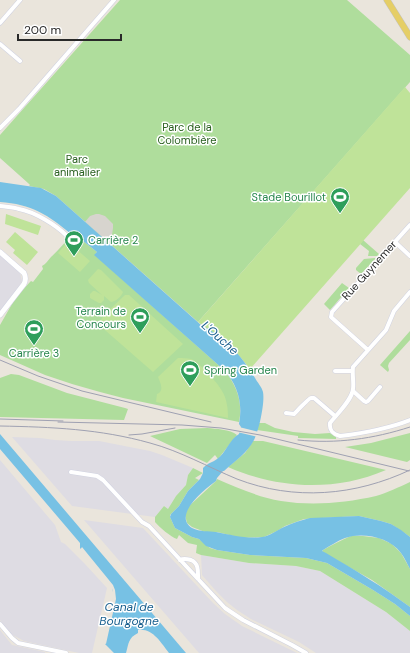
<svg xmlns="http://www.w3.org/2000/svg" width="410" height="653" font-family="'DM Sans',sans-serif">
  <rect width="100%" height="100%" fill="#eae5dc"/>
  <path fill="#dedce3" d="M 0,255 L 17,270 L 20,273 L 22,281 L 18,289 L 0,311 Z
    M 12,437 L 40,438 L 55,440 L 71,441 L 99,441 L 150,451 L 162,455 L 193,468 L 188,475 L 186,485 L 176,496 L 168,509 L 164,506 L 155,517 L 72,506 Z
    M 0,460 L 55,525 L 61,542 L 65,544 L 85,564 L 107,588 L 92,653 L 79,653 L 24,641 L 11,634 L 0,620 Z
    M 84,520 L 143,528 L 213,603 L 225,614 L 242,626 L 297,653 L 199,653 Z
    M 201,555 L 249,563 L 296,566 L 320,571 L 386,612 L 410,631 L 410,653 L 316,653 L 299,642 L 251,619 L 237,610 L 227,602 L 216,591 L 202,575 Z
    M 0,630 L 12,645 L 45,652 L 45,653 L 0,653 Z"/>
  <path fill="#afdd9c" d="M 120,0 L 347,0 L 410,55 L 410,82 L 198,322 L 56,196 L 44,189 L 29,186 L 30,185 L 28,183 L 0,158 L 0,135 Z
    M 73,233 L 97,252 L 95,255 L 224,370 C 237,385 243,403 239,422 L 123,398 L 100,392 L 72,384 L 45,375 L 0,355 L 0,325 L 16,297 L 31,281 L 33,282 L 43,269 L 42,266 C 46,264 48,260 51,257 C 59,250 66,241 73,233 Z
    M 363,240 L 379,254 L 377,256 L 368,256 L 369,251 L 360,244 Z
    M 375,258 L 376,258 L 361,274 L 356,270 L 356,268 L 364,259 Z
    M 342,283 L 349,288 L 330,310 L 324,304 Z
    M 410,331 L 410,340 L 389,363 L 388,366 L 389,370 L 388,372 L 380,365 Z
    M 11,374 L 19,375 L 67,393 L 125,408 L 128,409 L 124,420 L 0,417 L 0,378 Z
    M 259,423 L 265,423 L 275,428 L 293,432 L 315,434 L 330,433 L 336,437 L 336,439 L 298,438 L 298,436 L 257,430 Z
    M 207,428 C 216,429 230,429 237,435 L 218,459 L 215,455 L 207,463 L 150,436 L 180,429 Z
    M 410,433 L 410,460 L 407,462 L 345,447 L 371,443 Z
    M 253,441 L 263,441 L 386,470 C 335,492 278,489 228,467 L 245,453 Z
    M 193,468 L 203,473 L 195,478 L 199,480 L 188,491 L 179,506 L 170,515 L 170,517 L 175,528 L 192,537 L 199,539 L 210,548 L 217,550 L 250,555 L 306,558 L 327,563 L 373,590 L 395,604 L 410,616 L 410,631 L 386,612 L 320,571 L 296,566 L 249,563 L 201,555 L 196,553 L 197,545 L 188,543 L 179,535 L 177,539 C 171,537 159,527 155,522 L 155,517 L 164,506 L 168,509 L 176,496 L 186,485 L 188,475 Z
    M 217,479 C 238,488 258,497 281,501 C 312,506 345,503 376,496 C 387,493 399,487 410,482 L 410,537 L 406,534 L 391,524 L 381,521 L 359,516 L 304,519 L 285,526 L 277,531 L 264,537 L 242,538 L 217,532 L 205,532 L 192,527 L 187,523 L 185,515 L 188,507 L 216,481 Z
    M 351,536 L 363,536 L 379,538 L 392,544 L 401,553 L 410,569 L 410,607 L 372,580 L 322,552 L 323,550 C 332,545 341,540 351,536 Z"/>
  <path fill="#bfe399" d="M 405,87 L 410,93 L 410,188 L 250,369 L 232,347 L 198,322 Z
    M 6,214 L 41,226 L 38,235 L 5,224 Z
    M 15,232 L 38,252 L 27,265 L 13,253 L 15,250 L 6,242 Z
    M 68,242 L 90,261 L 80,272 L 58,253 Z
    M 98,269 L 101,270 L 123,292 C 122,296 115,302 111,302 L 104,296 L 104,300 L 101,303 L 99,303 L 90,298 L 90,294 L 93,291 L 95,291 L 102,295 L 89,283 L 88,280 Z
    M 125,295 L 129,295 L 183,344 L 153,372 L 98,324 L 105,314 Z
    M 178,358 C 182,358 187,358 191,359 C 199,362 218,383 222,391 C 227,399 228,409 228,418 L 156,402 L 157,394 C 165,391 160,382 158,377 Z"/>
  <path fill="#d7d4ce" d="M 96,214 L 99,214 L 105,216 L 113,224 L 113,228 L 112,235 L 107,241 L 85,222 L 90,216 Z"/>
  <path fill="#77c1e4" d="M 0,182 L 41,188 L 56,196 L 201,325 C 225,337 242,356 255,378 C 257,382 262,387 263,392 C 265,403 259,430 254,440 C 247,453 235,461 224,471 L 223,471 L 217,478 L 216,481 C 205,489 172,515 192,528 C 200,532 209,531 216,532 C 232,535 246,539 262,537 C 270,536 277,530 284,527 C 292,523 302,520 310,518 L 359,516 L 381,521 L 391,524 L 401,530 L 410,537 L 410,569 C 407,564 405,558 401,553 C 389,537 363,532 345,538 C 337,541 330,546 323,550 L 322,551 L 326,553 C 355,570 383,587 410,607 L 410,616 L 395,604 L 373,590 L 327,563 L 306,558 L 250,555 L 217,550 L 206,546 L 199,539 L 192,537 L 175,528 L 170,517 L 171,514 L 179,506 L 188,491 L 200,479 L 203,473 L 203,468 C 209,462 212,463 217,459 C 226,453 229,440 239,434 L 241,427 L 239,424 C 243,404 238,385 224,370 L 94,255 L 97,252 L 73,233 L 72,235 C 49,215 31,204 0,202 Z
    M 0,434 L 186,653 L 169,653 C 161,643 153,628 138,630 L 138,633 C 128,638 129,643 126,653 L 114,653 L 105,644 L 114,598 L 112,586 L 80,548 L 80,543 L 0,449 Z"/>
  <path fill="#eae5dc" d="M 239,427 L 259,432 L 258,437 L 237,432 Z
    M 82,547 L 113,585 L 115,590 L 116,599 L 106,644 L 103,643 L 113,598 L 113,591 L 111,586 L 80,550 Z"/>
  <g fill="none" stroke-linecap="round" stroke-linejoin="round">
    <g stroke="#d1d3e1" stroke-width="5">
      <path id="minor" d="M 0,23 L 20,0
        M 0,44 L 20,61
        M 0,128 L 19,109 L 114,0
        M 0,206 C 6,207 13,207 19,209 C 35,212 56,225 67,236
        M 395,242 L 410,256
        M 410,292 L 394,311 L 386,330 L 353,367 C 352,375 354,382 353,389 C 352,400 337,414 330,423 C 329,431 333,434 340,436 C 364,433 387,429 410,420
        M 368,350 L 331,317 L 332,312 L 410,225
        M 335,371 L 352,371
        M 353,391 L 364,401 L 366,402 L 368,401 L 380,387
        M 286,413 L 294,414 C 297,411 309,398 311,398 C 312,398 313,398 314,398 L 335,416
        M 71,472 L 97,476 L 103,480 L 142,522 L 149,526 L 198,579 L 225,608 L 243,620 L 292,645 L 306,653
        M 180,560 C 184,558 187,559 191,560 C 199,563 198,572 198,579
        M 0,624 L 12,638 L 18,643 L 66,653"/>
    </g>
    <g stroke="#d1d3e1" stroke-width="6">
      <path id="tertiary" d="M 0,252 L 24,273 C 26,277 26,280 24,284 L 0,315"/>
    </g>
    <g stroke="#c3c3c3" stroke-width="7">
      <path id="primary" d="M 387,0 L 410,37"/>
    </g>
    <use href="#minor" stroke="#fff" stroke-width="4"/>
    <use href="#tertiary" stroke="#fff" stroke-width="5"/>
    <use href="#primary" stroke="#e5ce66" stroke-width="6"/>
    <path stroke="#9fa1b2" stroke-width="1" d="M 0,360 L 38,376 L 82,391 L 211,422
      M 0,419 L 63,421
      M 58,422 L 182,425 L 221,428 L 260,435 L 409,471
      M 0,426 C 52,427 100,429 150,443 C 180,451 208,467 237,479 C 294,501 355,496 410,470
      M 129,435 L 142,434 L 175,428
      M 298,440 C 336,444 373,439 410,427"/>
  </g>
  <defs>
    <g id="stadium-pin" transform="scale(1)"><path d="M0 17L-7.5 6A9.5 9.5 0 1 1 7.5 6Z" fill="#2e9e5b" stroke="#fff"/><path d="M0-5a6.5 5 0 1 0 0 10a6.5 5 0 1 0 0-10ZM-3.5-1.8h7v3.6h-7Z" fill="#fff"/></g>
  </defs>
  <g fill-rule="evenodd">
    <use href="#stadium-pin" x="340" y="197"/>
    <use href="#stadium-pin" x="74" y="240"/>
    <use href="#stadium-pin" x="140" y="317"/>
    <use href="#stadium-pin" x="34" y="329"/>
    <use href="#stadium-pin" x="190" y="370"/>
  </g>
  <g text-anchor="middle" stroke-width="3" stroke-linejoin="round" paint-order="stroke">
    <g font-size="11" fill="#29601f" stroke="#fff">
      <text x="187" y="131">Parc de la<tspan x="187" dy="13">Colombière</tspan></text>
      <text x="77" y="163">Parc<tspan x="77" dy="13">animalier</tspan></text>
    </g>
    <g font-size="11" fill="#27864d" stroke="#fff" text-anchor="end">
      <text x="326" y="201">Stade Bourillot</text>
      <text x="88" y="244" text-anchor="start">Carrière 2</text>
      <text x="126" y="315">Terrain de<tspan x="126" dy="13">Concours</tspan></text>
      <text x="34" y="357" text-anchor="middle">Carrière 3</text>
      <text x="204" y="374" text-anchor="start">Spring Garden</text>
    </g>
    <g font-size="11" fill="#292929" stroke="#fff">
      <text transform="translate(369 270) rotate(-48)" y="4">Rue Guynemer</text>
    </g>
    <g font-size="12" font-style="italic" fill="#185f8e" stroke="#fff">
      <text transform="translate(220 338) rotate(41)" y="4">L'Ouche</text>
      <text x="129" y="611">Canal de<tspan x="129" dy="14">Bourgogne</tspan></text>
    </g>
  </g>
  <path d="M18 34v6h103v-6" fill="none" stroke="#292929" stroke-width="2"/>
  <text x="24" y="34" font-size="12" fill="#292929" stroke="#ffffff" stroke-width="3" paint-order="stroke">200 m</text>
</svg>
